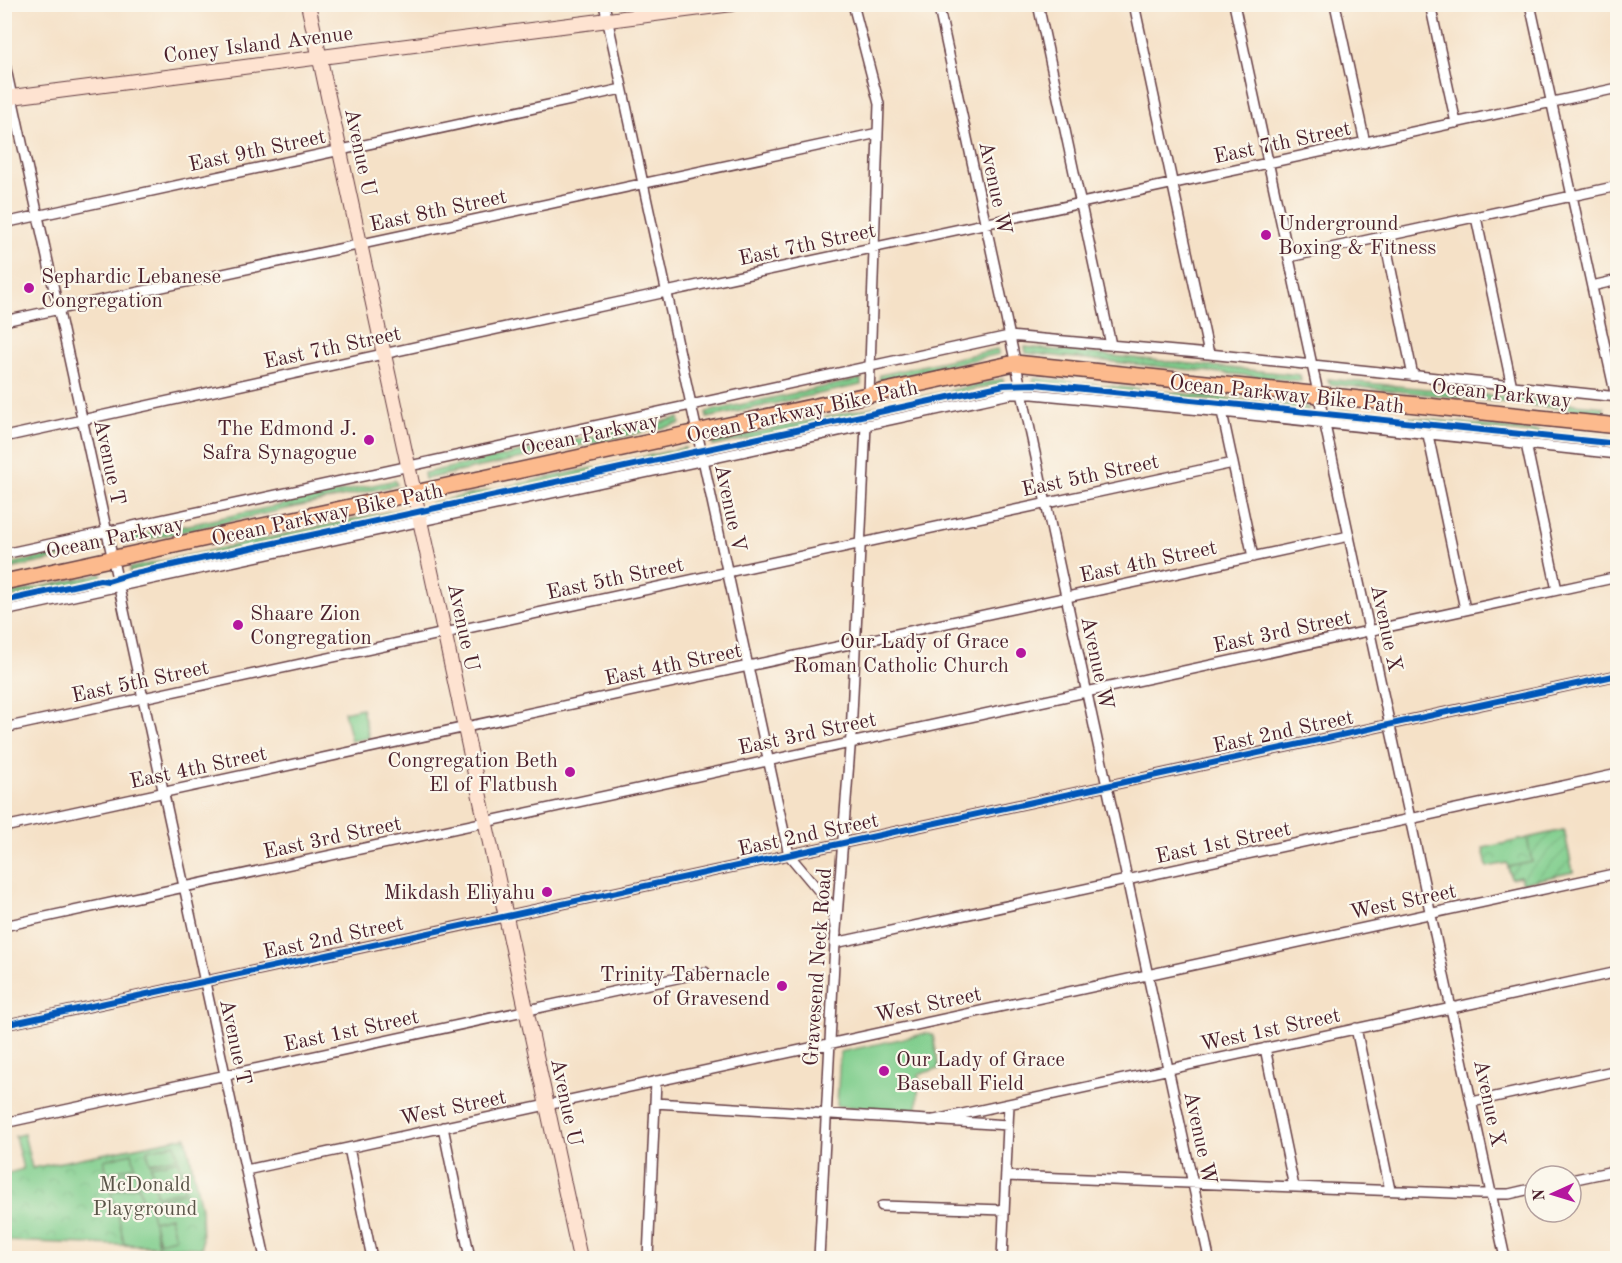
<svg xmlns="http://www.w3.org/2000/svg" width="1622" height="1263" font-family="'Old Standard TT',serif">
  <defs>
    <pattern id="grass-dots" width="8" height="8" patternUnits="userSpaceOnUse" patternTransform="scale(1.5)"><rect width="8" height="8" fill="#80ce8d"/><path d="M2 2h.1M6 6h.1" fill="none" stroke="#70b07a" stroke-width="1.8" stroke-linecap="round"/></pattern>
    <pattern id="park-crowns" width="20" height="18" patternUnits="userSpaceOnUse" patternTransform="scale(1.5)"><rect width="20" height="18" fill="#80ce8d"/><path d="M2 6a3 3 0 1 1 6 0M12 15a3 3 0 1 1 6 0" fill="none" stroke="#70b07a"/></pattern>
    <pattern id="garden-furrows" width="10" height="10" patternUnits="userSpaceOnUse" patternTransform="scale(1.5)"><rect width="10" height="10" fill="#80ce8d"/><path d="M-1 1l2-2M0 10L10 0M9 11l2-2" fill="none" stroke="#70b07a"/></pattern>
  </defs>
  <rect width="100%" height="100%" fill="#fbf7ec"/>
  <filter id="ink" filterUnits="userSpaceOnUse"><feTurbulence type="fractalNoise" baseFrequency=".0167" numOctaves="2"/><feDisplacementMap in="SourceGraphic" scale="12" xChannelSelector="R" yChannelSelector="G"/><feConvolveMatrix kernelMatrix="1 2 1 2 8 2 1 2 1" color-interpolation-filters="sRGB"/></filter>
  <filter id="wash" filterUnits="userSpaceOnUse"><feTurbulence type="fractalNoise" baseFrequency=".008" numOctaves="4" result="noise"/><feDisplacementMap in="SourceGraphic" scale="24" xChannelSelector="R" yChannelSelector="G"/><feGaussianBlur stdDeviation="1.35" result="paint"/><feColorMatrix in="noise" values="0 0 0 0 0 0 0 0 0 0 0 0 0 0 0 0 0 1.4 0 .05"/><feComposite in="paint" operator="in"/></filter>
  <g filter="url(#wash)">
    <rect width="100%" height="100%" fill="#f5e1c7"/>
    <path fill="url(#grass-dots)" stroke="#65765c" stroke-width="1.5" d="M 1025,347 L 1300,375 L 1301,381 L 1026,353 Z
      M 998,349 L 999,354 L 879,381 L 880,375 Z
      M 1034,378 L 1308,407 L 1308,411 L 1033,382 Z
      M 861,379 L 861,385 L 707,418 L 706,412 Z
      M 1003,379 L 1004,383 L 713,446 L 712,442 Z
      M 1328,379 L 1604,407 L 1604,413 L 1330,384 Z
      M 1339,410 L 1610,439 L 1610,442 L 1338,414 Z
      M 679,418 L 680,424 L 425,479 L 424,473 Z
      M 685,448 L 686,452 L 432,507 L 431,503 Z
      M 395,480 L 397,485 L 125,544 L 124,539 Z
      M 402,509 L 403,513 L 130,572 L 130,568 Z
      M 95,546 L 96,550 L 5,570 L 5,565 Z
      M 101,574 L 102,578 L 5,599 L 5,595 Z"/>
    <path fill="url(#park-crowns)" stroke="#65765c" stroke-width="1.5" d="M 1564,830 L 1573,872 L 1522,883 L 1520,876 L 1511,878 L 1507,863 L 1487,867 L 1483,848 Z
      M 24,1134 L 32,1168 L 186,1137 L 201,1208 L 202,1248 L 5,1241 L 5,1174 L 23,1169 L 15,1136 Z"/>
    <path fill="url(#garden-furrows)" stroke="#65765c" stroke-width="1.5" d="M 1564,830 L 1573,872 L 1522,883 L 1520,876 L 1511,878 L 1508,867 L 1532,862 L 1527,838 Z"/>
    <path fill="#80ce8d" stroke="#65765c" stroke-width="1.5" d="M 362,708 L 369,738 L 351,741 L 344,712 Z
      M 928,1033 L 933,1035 L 939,1069 L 919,1074 L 917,1112 L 837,1106 L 840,1052 Z
      M 175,1144 L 178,1157 L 150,1163 L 147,1150 Z
      M 132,1153 L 135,1166 L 107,1173 L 104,1160 Z
      M 179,1160 L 182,1173 L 154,1179 L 151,1166 Z
      M 136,1170 L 139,1183 L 110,1189 L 108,1176 Z
      M 182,1177 L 185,1190 L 157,1196 L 154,1183 Z
      M 139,1186 L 142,1199 L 114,1205 L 111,1192 Z
      M 186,1193 L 189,1206 L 161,1212 L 158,1199 Z
      M 149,1202 L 153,1221 L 170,1217 L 175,1238 L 159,1242 L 154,1223 L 158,1246 L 124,1244 L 117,1209 Z"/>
  </g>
  <g filter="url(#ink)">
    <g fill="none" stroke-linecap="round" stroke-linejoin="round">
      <g stroke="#643c42" stroke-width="12">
        <path id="minor" d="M 604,4 L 789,855 L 830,904 L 833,913 L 836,934
          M 853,4 L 879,104 L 869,395
          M 938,4 L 1209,1258
          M 1038,4 L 1111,345
          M 1134,4 L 1209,354
          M 1234,4 L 1505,1258
          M 1335,4 L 1365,143
          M 1430,4 L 1456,123
          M 1530,4 L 1618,406
          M 4,60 L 265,1258
          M 1476,217 L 1512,387
          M 4,223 L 622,89
          M 1384,236 L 1413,376
          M 1289,257 L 1618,186
          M 1592,286 L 1618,280
          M 4,321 L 878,133
          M 1222,412 L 1253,557
          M 1428,435 L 1465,609
          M 4,437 L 666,292 L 1618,88
          M 1526,444 L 1557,590
          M 4,554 L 1009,336 L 1209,354 L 1618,397
          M 4,611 L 1010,394 L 1033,394 L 1222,412 L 1618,454
          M 4,728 L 1233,463
          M 4,827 L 1349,536
          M 4,926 L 1618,577
          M 835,943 L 1618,774
          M 4,1025 L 1618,675
          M 1356,1028 L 1390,1190
          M 1265,1048 L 1294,1187
          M 1472,1102 L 1618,1070
          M 655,1103 L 1008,1125
          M 930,1121 L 1618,972
          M 4,1123 L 705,972
          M 443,1127 L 470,1258
          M 349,1148 L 372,1258
          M 246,1170 L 1618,873
          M 1006,1176 L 1479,1194 L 1509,1194 L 1535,1188
          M 1571,1180 L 1618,1170
          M 882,1206 L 1004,1210
          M 648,1258 L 656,1081
          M 819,1258 L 835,943 L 851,735 L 866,425
          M 1002,1258 L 1009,1104"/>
      </g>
      <g stroke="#643c42" stroke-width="16">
        <path id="secondary" d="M 308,4 L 580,1258
          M 4,98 L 732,4"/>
      </g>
      <g stroke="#643c42" stroke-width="18">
        <path id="primary" d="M 4,582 L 1015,363 L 1618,426"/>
      </g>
      <use href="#minor" stroke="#fff" stroke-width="9"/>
      <use href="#secondary" stroke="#fee3d1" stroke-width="14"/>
      <use href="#primary" stroke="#fcba8d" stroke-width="15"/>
      <path stroke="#4a1f2b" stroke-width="2" stroke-dasharray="9 4.5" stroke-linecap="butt" d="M 4,1258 L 25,1258"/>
      <g stroke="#fbf7ec" stroke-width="10">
        <path id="cycleway" d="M 4,601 L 100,580 L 108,581 L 131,574 L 1004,385 L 1035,384 L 1609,443 L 1618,446
          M 4,1025 L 1618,675"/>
      </g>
      <use href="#cycleway" stroke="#0057b8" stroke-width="6"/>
    </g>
  </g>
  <g fill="#b5179e" stroke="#fbf7ec" stroke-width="2">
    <circle cx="1266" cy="235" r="6"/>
    <circle cx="29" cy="288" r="6"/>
    <circle cx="369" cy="440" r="6"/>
    <circle cx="238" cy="625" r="6"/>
    <circle cx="1021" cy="653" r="6"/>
    <circle cx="570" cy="772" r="6"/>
    <circle cx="547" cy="892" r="6"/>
    <circle cx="782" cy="986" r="6"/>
    <circle cx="884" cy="1071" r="6"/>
  </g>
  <g text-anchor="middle" stroke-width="4.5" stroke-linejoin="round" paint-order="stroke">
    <g font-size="21" fill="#4a1f2b" stroke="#fbf7ec">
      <text transform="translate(258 44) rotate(-7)" y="7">Coney Island Avenue</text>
      <text transform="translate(1282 142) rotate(-12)" y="7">East 7th Street</text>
      <text transform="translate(257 150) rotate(-12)" y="7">East 9th Street</text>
      <text transform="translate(361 152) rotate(78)" y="7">Avenue U</text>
      <text transform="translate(996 188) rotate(78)" y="7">Avenue W</text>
      <text transform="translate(438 210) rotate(-12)" y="7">East 8th Street</text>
      <text transform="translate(807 244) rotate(-12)" y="7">East 7th Street</text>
      <text transform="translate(332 347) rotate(-12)" y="7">East 7th Street</text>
      <text transform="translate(1502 393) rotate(6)" y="7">Ocean Parkway</text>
      <text transform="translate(1287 394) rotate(6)" y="7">Ocean Parkway Bike Path</text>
      <text transform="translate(802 411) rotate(-12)" y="7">Ocean Parkway Bike Path</text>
      <text transform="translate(590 434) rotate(-12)" y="7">Ocean Parkway</text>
      <text transform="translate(110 462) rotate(78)" y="7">Avenue T</text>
      <text transform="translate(1090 475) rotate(-12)" y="7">East 5th Street</text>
      <text transform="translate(731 508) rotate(78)" y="7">Avenue V</text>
      <text transform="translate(327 514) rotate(-12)" y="7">Ocean Parkway Bike Path</text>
      <text transform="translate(115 537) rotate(-12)" y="7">Ocean Parkway</text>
      <text transform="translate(1148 561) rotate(-12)" y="7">East 4th Street</text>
      <text transform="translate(615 578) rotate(-12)" y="7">East 5th Street</text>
      <text transform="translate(464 627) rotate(78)" y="7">Avenue U</text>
      <text transform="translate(1387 628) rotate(78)" y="7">Avenue X</text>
      <text transform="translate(1282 631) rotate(-12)" y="7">East 3rd Street</text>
      <text transform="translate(1098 663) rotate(78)" y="7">Avenue W</text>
      <text transform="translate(673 664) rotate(-12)" y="7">East 4th Street</text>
      <text transform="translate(140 681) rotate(-12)" y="7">East 5th Street</text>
      <text transform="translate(1283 731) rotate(-12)" y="7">East 2nd Street</text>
      <text transform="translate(807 733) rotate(-12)" y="7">East 3rd Street</text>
      <text transform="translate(198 767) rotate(-12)" y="7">East 4th Street</text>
      <text transform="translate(808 834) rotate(-12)" y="7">East 2nd Street</text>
      <text transform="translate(332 837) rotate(-12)" y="7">East 3rd Street</text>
      <text transform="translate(1223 842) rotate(-12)" y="7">East 1st Street</text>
      <text transform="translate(1403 901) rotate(-12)" y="7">West Street</text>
      <text transform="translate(333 937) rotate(-12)" y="7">East 2nd Street</text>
      <text transform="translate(817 967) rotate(-86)" y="7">Gravesend Neck Road</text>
      <text transform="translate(928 1004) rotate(-12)" y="7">West Street</text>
      <text transform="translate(1270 1029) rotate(-12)" y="7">West 1st Street</text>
      <text transform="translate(351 1030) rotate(-12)" y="7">East 1st Street</text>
      <text transform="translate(236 1042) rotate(78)" y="7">Avenue T</text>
      <text transform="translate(567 1102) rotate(78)" y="7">Avenue U</text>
      <text transform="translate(1490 1103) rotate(78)" y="7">Avenue X</text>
      <text transform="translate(453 1107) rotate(-12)" y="7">West Street</text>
      <text transform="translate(1201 1138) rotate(78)" y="7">Avenue W</text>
    </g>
    <g font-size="21" fill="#4a1f2b" stroke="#fbf7ec" text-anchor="end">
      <text x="1278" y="230" text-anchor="start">Underground<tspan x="1278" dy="24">Boxing &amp; Fitness</tspan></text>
      <text x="41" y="283" text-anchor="start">Sephardic Lebanese<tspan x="41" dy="24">Congregation</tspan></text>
      <text x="357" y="435">The Edmond J.<tspan x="357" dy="24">Safra Synagogue</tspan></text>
      <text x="250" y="620" text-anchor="start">Shaare Zion<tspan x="250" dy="24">Congregation</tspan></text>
      <text x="1009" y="648">Our Lady of Grace<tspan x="1009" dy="24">Roman Catholic Church</tspan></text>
      <text x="558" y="767">Congregation Beth<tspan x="558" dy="24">El of Flatbush</tspan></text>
      <text x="535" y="899">Mikdash Eliyahu</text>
      <text x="770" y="981">Trinity Tabernacle<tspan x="770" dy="24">of Gravesend</tspan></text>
      <text x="896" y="1066" text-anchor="start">Our Lady of Grace<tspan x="896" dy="24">Baseball Field</tspan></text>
    </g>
    <g font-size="21" fill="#5a5448" stroke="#fbf7ec">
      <text x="145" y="1191">McDonald<tspan x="145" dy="24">Playground</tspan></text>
    </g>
  </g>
  <rect width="1622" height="1263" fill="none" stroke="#fbf7ec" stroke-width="24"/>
  <g transform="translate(1553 1194) rotate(266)"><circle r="28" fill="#fbf7ec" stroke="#b4a19f" stroke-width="1.5"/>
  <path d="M0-4.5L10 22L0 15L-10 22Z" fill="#b5179e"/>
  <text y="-9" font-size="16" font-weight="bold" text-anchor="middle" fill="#4a1f2b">N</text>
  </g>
</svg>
